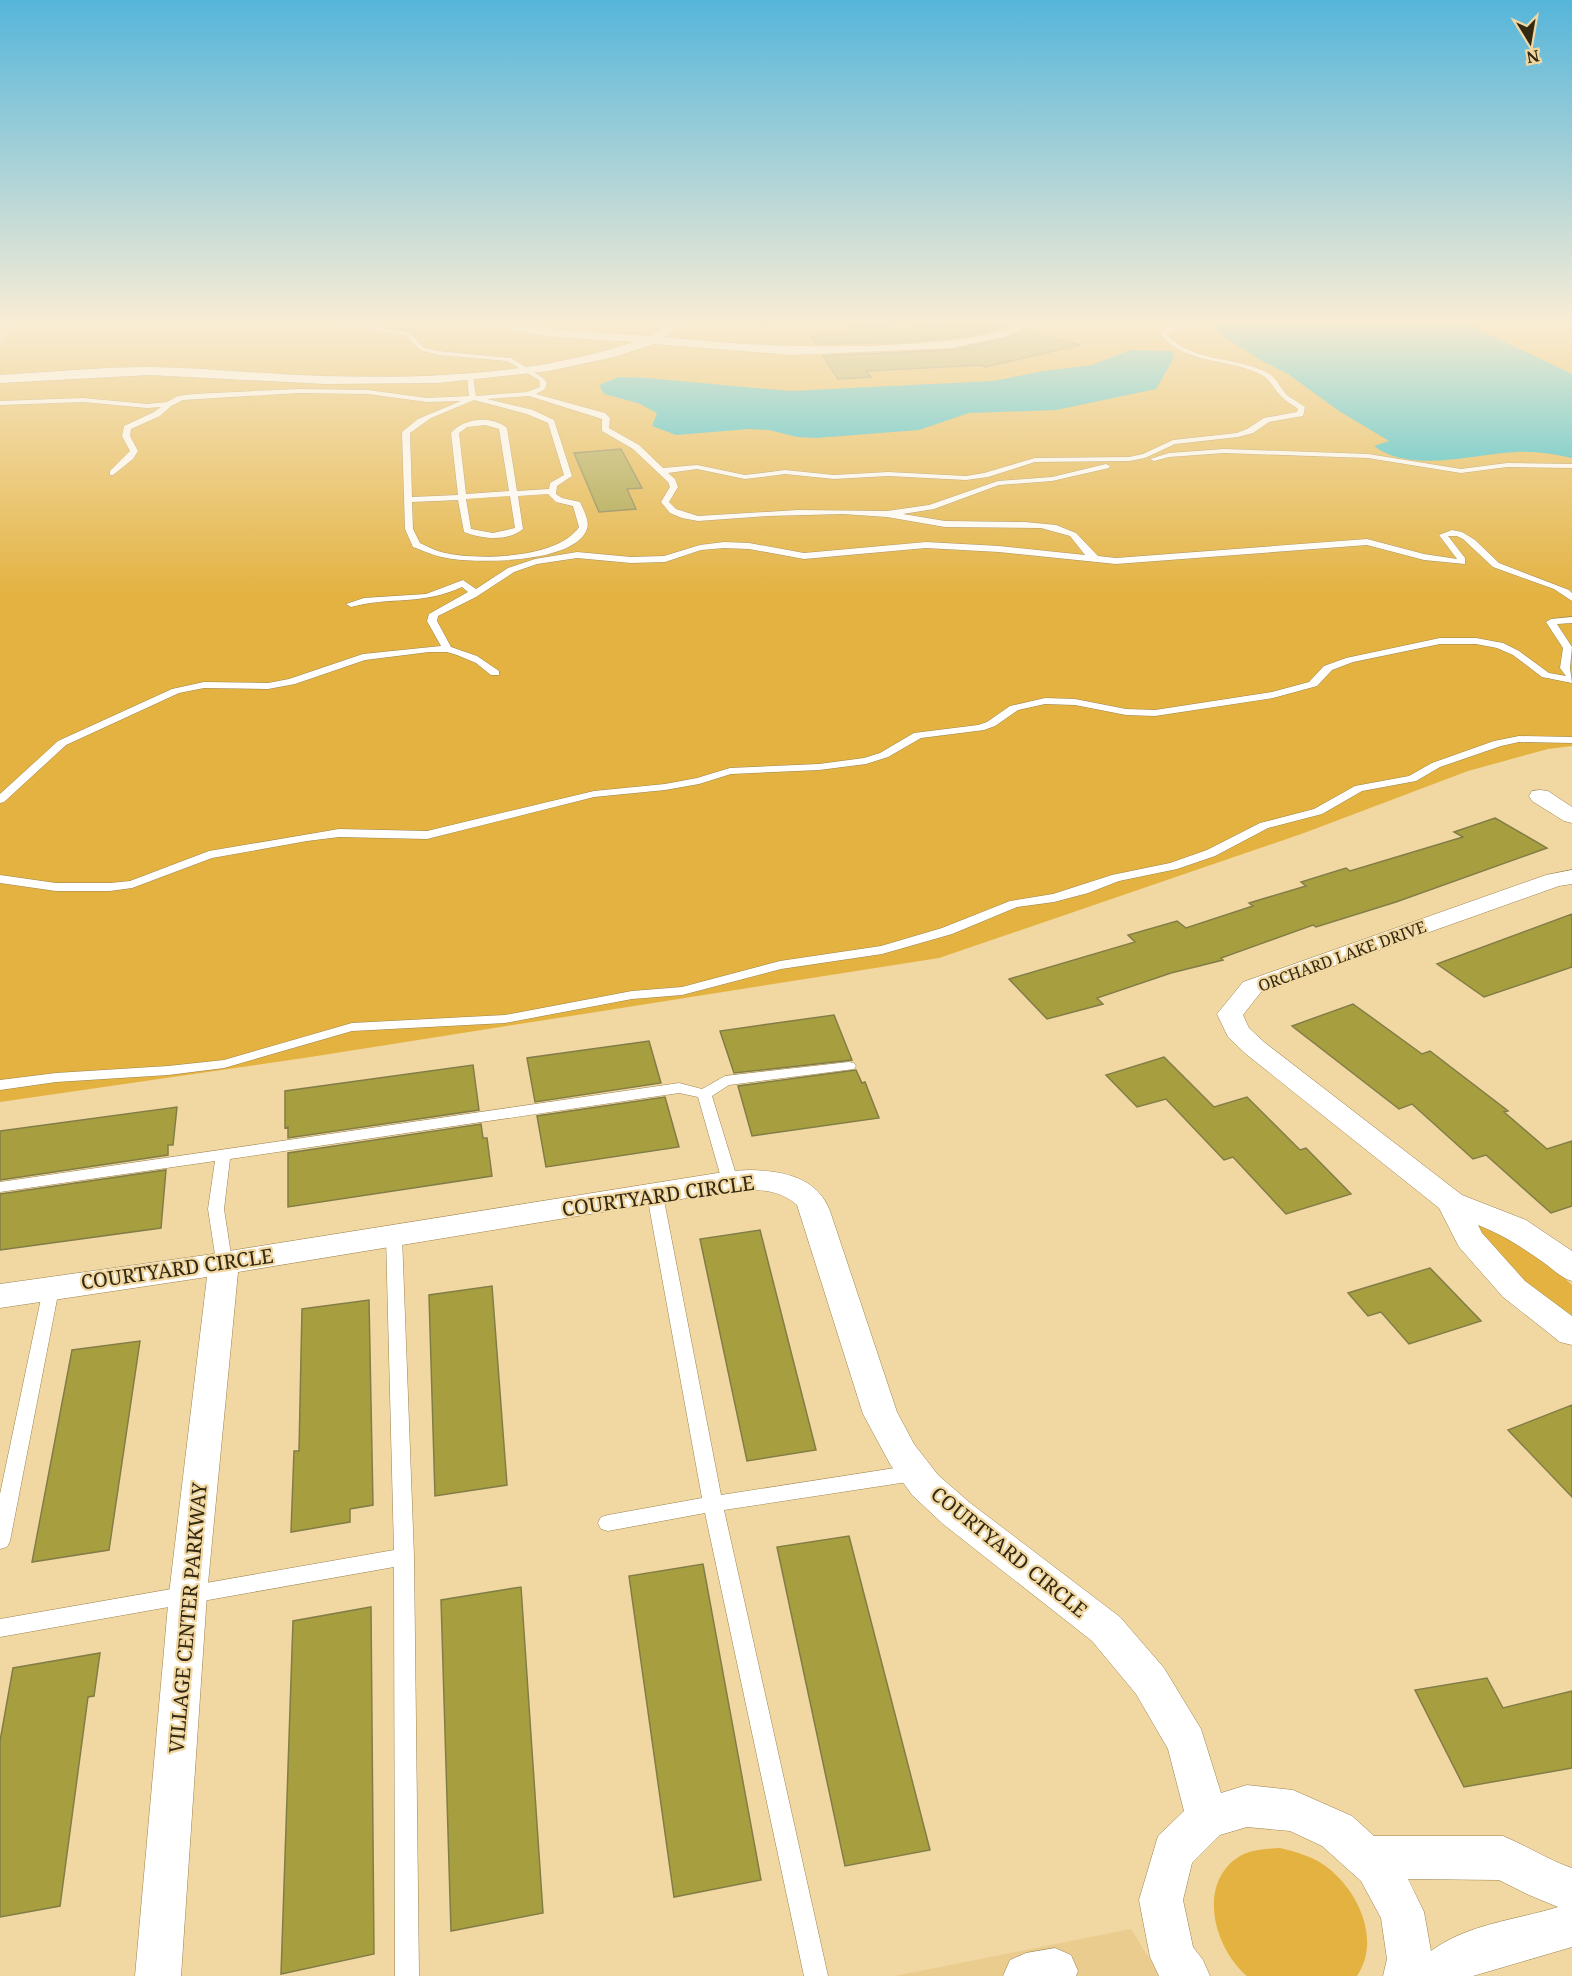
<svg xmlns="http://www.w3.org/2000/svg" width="1572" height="1976" font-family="'Noto Serif',serif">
  <rect width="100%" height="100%" fill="#f1d7a1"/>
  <path fill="#eacc8f" d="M 1131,1929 L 1160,1976 L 895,1976 Z"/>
  <path fill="#e3b240" d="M 16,320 L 1572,320 L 1572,746 L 1548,749 L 1468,771 L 1304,833 L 939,958 L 304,1058 L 0,1102 L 0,347 Z
    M 1480,1222 C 1514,1239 1544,1258 1572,1285 L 1572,1319 C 1537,1293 1504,1265 1478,1230 Z
    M 1280,1848 C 1296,1852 1311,1856 1324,1865 C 1357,1888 1382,1939 1357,1976 L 1247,1976 C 1214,1948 1196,1883 1240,1856 C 1253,1849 1266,1849 1280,1848 Z"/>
  <path fill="#1ab6c4" d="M 1241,320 L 1447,321 L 1474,327 L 1572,374 L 1572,458 C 1553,454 1535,451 1516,452 C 1474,454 1411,474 1374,446 L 1389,441 L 1339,411 L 1288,374 L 1264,362 L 1223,336 L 1215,328 L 1219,324 Z
    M 1130,350 L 1172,351 L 1174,358 L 1156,389 L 1056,410 L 969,413 L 919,430 L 816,438 L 797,437 L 769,430 L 749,429 L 676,435 L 652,426 L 657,413 L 638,403 L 604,394 L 599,385 L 619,377 L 647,378 L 790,391 L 993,381 L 1044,371 L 1092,365 Z"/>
  <path fill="#a79f3f" stroke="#827d47" stroke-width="1.5" d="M 958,320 L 982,320 L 1006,326 L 971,335 L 908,342 L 816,344 L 812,337 L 819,337 L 817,334 L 857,333 L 853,328 L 887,326 L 891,330 L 934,327 Z
    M 1024,331 L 1080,345 L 985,367 L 981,365 L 866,371 L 871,377 L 838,379 L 823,356 L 952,350 L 1008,338 Z
    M 621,449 L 642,488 L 627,489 L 636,509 L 599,512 L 574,453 Z
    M 1495,818 L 1547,848 L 1396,902 L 1316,927 L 1313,925 L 1221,958 L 1223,960 L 1171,973 L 1097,998 L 1103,1004 L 1047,1019 L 1009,979 L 1135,942 L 1128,935 L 1177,921 L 1186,928 L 1253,906 L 1249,903 L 1306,886 L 1301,882 L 1346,868 L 1350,871 L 1463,837 L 1454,832 Z
    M 1572,914 L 1572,967 L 1484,997 L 1437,964 Z
    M 1353,1004 L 1422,1054 L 1430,1051 L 1508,1111 L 1504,1112 L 1547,1149 L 1572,1141 L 1572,1206 L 1551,1213 L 1486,1155 L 1473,1159 L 1412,1104 L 1399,1109 L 1292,1026 Z
    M 834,1015 L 852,1060 L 734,1073 L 720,1031 Z
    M 649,1041 L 661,1083 L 535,1102 L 527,1058 Z
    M 1164,1057 L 1214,1107 L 1247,1097 L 1300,1150 L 1306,1148 L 1351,1194 L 1286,1214 L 1233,1157 L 1224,1160 L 1166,1099 L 1137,1107 L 1106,1075 Z
    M 473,1065 L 479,1110 L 288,1138 L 288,1127 L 285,1128 L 285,1091 Z
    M 856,1070 L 862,1083 L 865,1082 L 879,1118 L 752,1136 L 738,1086 Z
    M 665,1097 L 679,1147 L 546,1167 L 537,1116 Z
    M 177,1107 L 173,1145 L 168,1145 L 168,1155 L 0,1180 L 0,1131 Z
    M 481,1124 L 483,1138 L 487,1138 L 492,1176 L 288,1207 L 288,1153 Z
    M 166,1170 L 161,1228 L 0,1250 L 0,1194 Z
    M 760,1230 L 816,1450 L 747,1461 L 700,1239 Z
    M 1430,1268 L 1481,1321 L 1409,1344 L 1381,1312 L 1368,1316 L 1348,1293 Z
    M 492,1286 L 507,1485 L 435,1496 L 429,1295 Z
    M 369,1300 L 373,1505 L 350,1509 L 350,1522 L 291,1532 L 294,1451 L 299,1451 L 302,1309 Z
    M 140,1341 L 109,1550 L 32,1562 L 72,1350 Z
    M 1572,1405 L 1572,1497 L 1508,1430 Z
    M 849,1536 L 930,1850 L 845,1866 L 777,1547 Z
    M 703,1564 L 761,1880 L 674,1897 L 629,1576 Z
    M 521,1587 L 543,1913 L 451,1931 L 441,1600 Z
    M 371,1607 L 374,1954 L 281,1974 L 293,1621 Z
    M 100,1653 L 94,1696 L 88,1697 L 60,1906 L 0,1917 L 0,1741 L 13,1668 Z
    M 1487,1678 L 1503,1708 L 1572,1691 L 1572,1768 L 1464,1787 L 1415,1690 Z"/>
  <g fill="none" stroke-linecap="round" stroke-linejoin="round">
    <g stroke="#9c8451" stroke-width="1">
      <path id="lane" d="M 313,320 L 329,320 L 409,332 L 424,348 L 438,351 L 511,358 L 543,378 L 547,383 L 545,389 L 536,394 L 605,413 L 610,418 L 609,428 L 639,445 L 663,468 L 697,465 L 745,475 L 785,470 L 834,475 L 888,472 L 966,476 L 984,473 L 1035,458 L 1129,457 L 1143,454 L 1173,440 L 1237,433 L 1247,429 L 1264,418 L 1297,412 L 1298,409 C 1292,404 1285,401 1280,395 C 1273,388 1271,380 1262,375 C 1228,357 1186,366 1160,334 C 1167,324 1186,320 1198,320 L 1166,334 C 1192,362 1231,356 1264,371 C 1276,376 1278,385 1286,394 C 1291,399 1299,402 1305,407 L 1303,416 L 1269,422 L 1253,433 L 1238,437 L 1175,444 L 1145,458 L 1129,461 L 1035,462 L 988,477 L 966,480 L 888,476 L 834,479 L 785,474 L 745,479 L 697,469 L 668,473 L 675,479 L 678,487 L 669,502 L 676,509 L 698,516 L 798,510 L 887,511 L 929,505 L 998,481 L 1052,477 L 1106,464 L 1110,466 L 1109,468 L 1052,481 L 999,485 L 934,509 L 903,514 L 945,521 L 1025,522 L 1056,525 L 1076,533 L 1098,556 L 1116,558 L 1367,539 L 1424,554 L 1457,559 L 1439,535 L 1452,530 L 1462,532 L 1475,540 L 1499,563 L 1569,590 L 1572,593 L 1572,601 L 1554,589 L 1493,567 L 1463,539 L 1457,536 L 1448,536 L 1465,558 L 1465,564 L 1424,560 L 1367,545 L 1116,564 L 999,552 L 926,548 L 804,559 L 749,549 L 724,548 L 701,550 L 665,562 L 631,563 L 577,558 L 537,564 L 514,572 L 476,597 L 438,616 L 437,621 L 451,647 L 477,656 L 499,671 L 499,675 L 491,675 L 476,663 L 457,655 L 447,652 L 429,652 L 365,660 L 295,684 L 268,689 L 204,688 L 179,693 L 66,745 L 4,802 L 0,803 L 0,794 L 58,741 L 172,689 L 204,682 L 268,683 L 289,679 L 363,654 L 441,646 L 427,621 L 429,614 L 468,592 L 462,587 C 421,606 391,596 351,607 L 346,604 L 364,598 L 426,594 L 463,580 L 476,589 L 508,568 L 535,559 L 577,552 L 631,557 L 664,556 L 700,545 L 724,542 L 749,543 L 804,553 L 926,542 L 999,546 L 1085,555 L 1070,536 L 1041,528 L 945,527 L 887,517 L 843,514 L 768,516 L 698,521 L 682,518 L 670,513 L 661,502 L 670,487 L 668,482 L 633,449 L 602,431 L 602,419 L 529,396 L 487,399 L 533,410 L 554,420 L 572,476 L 557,486 L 556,494 L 562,498 L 580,502 C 583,509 590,521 587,529 C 575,563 482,563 452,559 C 438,557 426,552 413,547 L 405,529 L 402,432 L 418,419 L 461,401 L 427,402 L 368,394 L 299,393 L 183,400 L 171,406 L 160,416 L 131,429 L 130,436 L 138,451 L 133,459 L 113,475 L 110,475 L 110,471 L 130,451 L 122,436 L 124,426 L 154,412 L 161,407 L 147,408 L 83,402 L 0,405 L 0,401 L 83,398 L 147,404 L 167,402 L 178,396 L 193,394 L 299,389 L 368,390 L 427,398 L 469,396 L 467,377 L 470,375 L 473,377 L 476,396 L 527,392 L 540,387 L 539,380 L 507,361 L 438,355 L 420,350 L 407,336 ZM 474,400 L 527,414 L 548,423 L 564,475 L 550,483 L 549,489 L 517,491 L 507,428 C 491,415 464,418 451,433 L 458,495 L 412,497 L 410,433 L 431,418 ZM 485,425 L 499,429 L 509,491 L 466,494 L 459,433 L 467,427 ZM 548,494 L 556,502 L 573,506 L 579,527 C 558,559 475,561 441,552 C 434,550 427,546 420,543 L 413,529 L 412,502 L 458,500 L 464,532 C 482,539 507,542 523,529 L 518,496 ZM 510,496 L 515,528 L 493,533 L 471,529 L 466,499 Z
        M 1224,449 L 1368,454 L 1461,469 L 1507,463 L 1572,464 L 1572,468 L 1507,467 L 1461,473 L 1368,458 L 1224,453 L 1169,457 L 1154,461 L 1150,459 L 1169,453 Z
        M 1572,617 L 1572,623 L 1557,624 L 1572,647 L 1570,668 L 1572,683 L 1542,677 L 1513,655 L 1497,648 L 1476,644 L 1440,644 L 1353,662 L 1332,670 L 1317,686 L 1273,698 L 1155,716 L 1126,715 L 1075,705 L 1045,704 L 1018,710 L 995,726 L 984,730 L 921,738 L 888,757 L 866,764 L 819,770 L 731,774 L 699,784 L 665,790 L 594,797 L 427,839 L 339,837 L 307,841 L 212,858 L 132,888 L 110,891 L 56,891 L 0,883 L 0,875 L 56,883 L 110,883 L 130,881 L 209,851 L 339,829 L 427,831 L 594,791 L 665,784 L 697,778 L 730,768 L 819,764 L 864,758 L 880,753 L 914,733 L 978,725 L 987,722 L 1010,706 L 1045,698 L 1075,699 L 1126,709 L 1155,710 L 1272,692 L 1309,682 L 1324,666 L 1346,658 L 1440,638 L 1476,638 L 1503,643 L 1519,651 L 1549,673 L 1566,676 L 1560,668 L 1563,648 L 1546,622 L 1551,619 Z
        M 1519,736 L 1572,737 L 1572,743 L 1519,742 L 1501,746 L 1440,767 L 1416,781 L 1362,791 L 1322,814 L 1268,828 L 1215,856 L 1177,869 L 1119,881 L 1088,893 L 1054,902 L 1017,907 L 952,934 L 882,954 L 781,969 L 682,995 L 632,999 L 505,1023 L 352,1031 L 224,1068 L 168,1075 L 56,1082 L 0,1090 L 0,1080 L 56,1073 L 168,1066 L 224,1060 L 352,1023 L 505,1015 L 632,991 L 682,987 L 780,961 L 881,946 L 942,928 L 1010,901 L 1053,894 L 1112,875 L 1170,863 L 1207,850 L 1260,823 L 1314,809 L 1355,786 L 1409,776 L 1432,763 L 1494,741 Z
        M 849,1062 L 854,1063 L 856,1066 L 854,1069 L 729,1085 L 712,1096 L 738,1181 L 736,1185 L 724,1185 L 722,1181 L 698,1097 L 679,1093 L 230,1159 L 224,1209 L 232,1261 L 230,1265 L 224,1267 L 218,1265 L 216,1261 L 208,1209 L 215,1161 L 0,1192 L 0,1182 L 679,1083 L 702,1089 L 725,1076 Z
        M 655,1190 L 661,1191 L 663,1195 L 721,1495 L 914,1465 L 921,1468 L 923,1473 L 921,1478 L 914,1481 L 724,1510 L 828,1976 L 804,1976 L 705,1513 L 608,1531 L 601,1529 L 598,1523 L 601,1517 L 608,1515 L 702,1498 L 647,1195 L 649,1191 Z
        M 394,1230 L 400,1232 L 402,1236 L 414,1557 L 419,1976 L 395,1976 L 394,1567 L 0,1637 L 0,1619 L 394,1550 L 386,1236 L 388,1232 Z
        M 51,1283 L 57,1285 L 59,1289 L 10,1541 L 7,1547 L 0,1549 L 0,1494 L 43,1289 L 45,1285 Z"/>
    </g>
    <g stroke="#9c8451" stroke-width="1">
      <path id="street" d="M 481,320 L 501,320 L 565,330 L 650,336 L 673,320 L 687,320 L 664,337 C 761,347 847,350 944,341 C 962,339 981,337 998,331 C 1014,327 1025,320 1042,320 L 1008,336 L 952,348 L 792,355 L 654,344 L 614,357 L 549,371 L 438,383 L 325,384 L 149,375 L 0,383 L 0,375 C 50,372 100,367 150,367 C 208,368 265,374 323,376 C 426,379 535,375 634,342 C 604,340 501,337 481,320 Z
        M 1540,790 L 1548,791 L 1572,807 L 1572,823 L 1564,821 L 1532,801 L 1529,796 L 1532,791 Z
        M 1572,870 L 1572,884 L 1559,886 L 1261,992 L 1243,1015 L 1249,1028 L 1264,1042 L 1462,1195 L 1526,1220 L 1572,1251 L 1572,1281 C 1559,1277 1552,1268 1540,1260 C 1520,1246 1501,1234 1478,1225 L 1482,1233 L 1525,1281 L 1572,1316 L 1572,1345 L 1560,1342 L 1503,1297 L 1459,1247 L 1439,1208 L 1246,1054 L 1228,1037 L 1217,1014 L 1243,982 L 1546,875 Z
        M 750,1170 C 783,1171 817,1177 830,1211 L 897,1412 L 914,1444 L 938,1475 L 969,1502 L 1120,1617 L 1164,1668 L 1201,1729 L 1221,1793 L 1247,1785 L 1293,1790 L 1352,1816 L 1374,1836 L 1503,1836 C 1527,1846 1548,1860 1572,1868 L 1572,1947 L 1473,1976 L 1383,1976 L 1387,1959 L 1381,1918 L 1361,1881 L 1322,1846 L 1290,1831 L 1247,1827 L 1220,1835 L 1192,1863 L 1183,1900 L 1193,1947 L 1203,1960 L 1210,1976 L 1159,1976 L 1150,1957 L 1139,1900 L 1158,1836 L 1184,1811 L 1168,1749 L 1136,1694 L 1092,1641 L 943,1524 L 912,1495 L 890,1464 L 863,1414 L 797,1205 C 778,1188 755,1189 730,1191 L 238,1272 L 207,1594 L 181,1976 L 135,1976 L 169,1594 L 207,1277 L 0,1308 L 0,1284 L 213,1254 L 224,1250 L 229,1251 L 730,1171 ZM 1408,1879 L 1499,1880 L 1529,1895 L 1558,1907 C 1516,1920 1467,1924 1431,1951 L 1424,1912 Z
        M 1055,1948 L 1071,1955 L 1078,1971 L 1076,1976 L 1003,1976 L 1010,1960 L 1026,1953 Z"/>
    </g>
    <use href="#lane" fill="#fff" fill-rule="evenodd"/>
    <use href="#street" fill="#fff" fill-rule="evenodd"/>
  </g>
  <linearGradient id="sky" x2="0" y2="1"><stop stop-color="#55b5da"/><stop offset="0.54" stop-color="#f9edd5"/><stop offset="1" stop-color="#f9edd5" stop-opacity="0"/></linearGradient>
  <rect width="1572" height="597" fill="url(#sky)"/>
  <g text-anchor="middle" stroke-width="4.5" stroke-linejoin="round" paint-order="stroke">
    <g font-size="16" fill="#332913" stroke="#f1d7a1">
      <text transform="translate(1342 956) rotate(-20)" y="6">ORCHARD LAKE DRIVE</text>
    </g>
    <g font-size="20" fill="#332913" stroke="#f1d7a1">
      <text transform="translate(658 1196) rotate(-8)" y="7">COURTYARD CIRCLE</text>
      <text transform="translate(177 1269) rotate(-8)" y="7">COURTYARD CIRCLE</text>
      <text transform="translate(1009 1552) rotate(39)" y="7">COURTYARD CIRCLE</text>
      <text transform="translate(188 1618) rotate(-85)" y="7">VILLAGE CENTER PARKWAY</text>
    </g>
  </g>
  <g transform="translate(1530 42) rotate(169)" stroke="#f1d7a1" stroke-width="4.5" paint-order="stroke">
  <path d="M0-4.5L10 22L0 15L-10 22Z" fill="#332913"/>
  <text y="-9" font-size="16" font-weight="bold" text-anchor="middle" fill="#332913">N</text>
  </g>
</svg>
